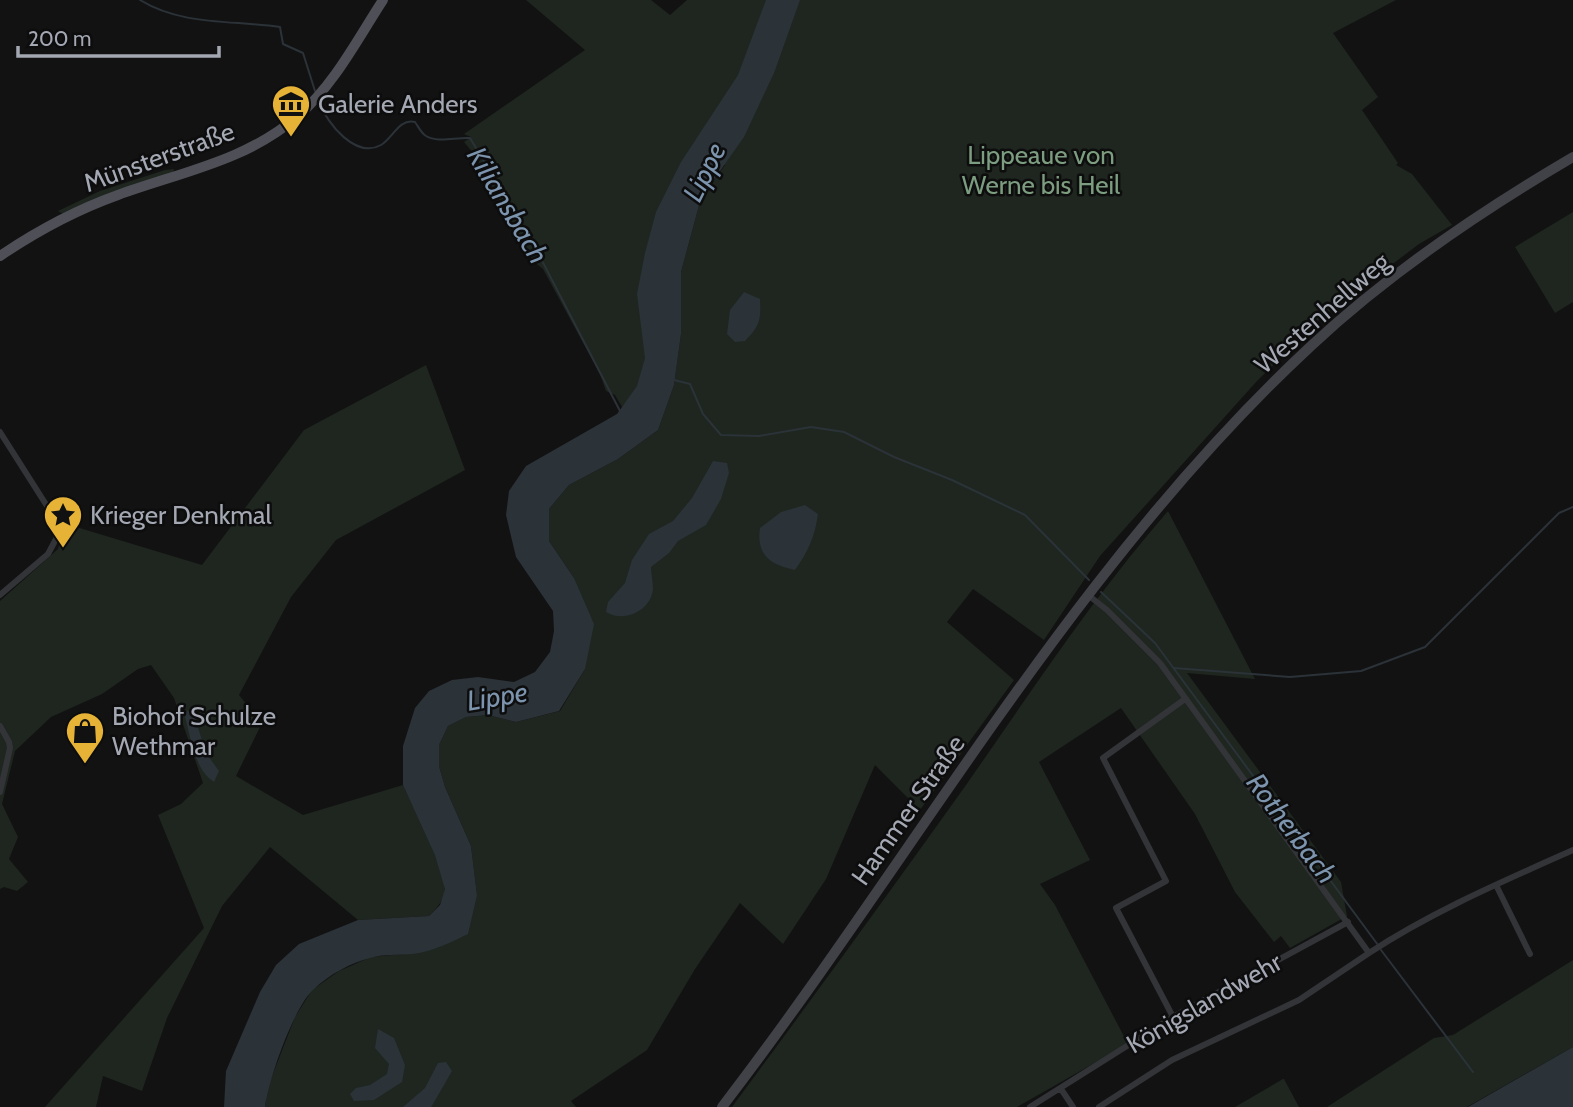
<svg xmlns="http://www.w3.org/2000/svg" width="1573" height="1107" font-family="Cabin,sans-serif">
  <rect width="100%" height="100%" fill="#121213"/>
  <path fill="#1e261f" d="M 526,0 L 651,0 L 670,15 L 687,0 L 1396,0 L 1333,33 L 1378,97 L 1362,110 L 1398,163 L 1396,165 L 1412,174 L 1452,225 L 1419,244 L 1320,319 L 1257,381 L 1100,556 L 1044,640 L 973,589 L 947,622 L 1014,680 L 920,810 L 875,765 L 826,879 L 783,944 L 740,903 L 695,969 L 647,1050 L 571,1101 L 576,1107 L 265,1107 L 267,1089 L 295,1017 L 312,990 L 339,971 L 371,957 L 415,953 L 477,895 L 471,846 L 445,787 L 439,766 L 439,745 L 448,726 L 466,717 L 488,715 L 516,722 L 560,711 L 585,669 L 574,578 L 549,541 L 549,509 L 569,485 L 618,459 L 658,430 L 674,385 L 681,334 L 681,272 L 701,198 L 725,165 L 705,147 L 663,360 L 622,407 L 615,395 L 606,391 L 600,374 L 543,269 L 533,261 L 474,154 L 464,142 L 471,137 L 464,134 L 585,50 Z
    M 174,169 L 173,174 L 63,214 L 58,211 L 100,191 L 165,170 Z
    M 1573,212 L 1573,302 L 1555,313 L 1515,247 Z
    M 426,365 L 465,470 L 336,540 L 291,597 L 239,695 L 262,723 L 236,776 L 303,815 L 403,785 C 414,809 444,863 445,888 C 445,899 437,908 429,916 L 358,920 L 270,847 L 222,906 L 167,1018 L 142,1091 L 103,1076 L 96,1107 L 45,1107 L 204,928 L 158,815 L 181,804 L 203,783 L 174,698 L 151,665 L 138,669 L 102,694 L 51,717 L 15,751 L 2,804 L 18,837 L 9,859 L 28,882 L 17,891 L 4,887 L 0,889 L 0,601 L 58,549 L 65,527 L 73,526 L 202,565 L 304,430 Z
    M 1168,511 L 1255,679 L 1187,673 L 1341,882 L 1347,916 L 1290,948 L 1281,936 L 1274,942 L 1235,892 L 1195,814 L 1121,708 L 1039,762 L 1090,860 L 1040,884 L 1055,905 L 1128,1044 L 1017,1107 L 732,1107 C 811,1000 889,893 966,785 C 1031,692 1093,597 1168,511 Z
    M 1573,960 L 1573,1047 L 1467,1107 L 1327,1107 L 1434,1038 L 1453,1035 Z
    M 1284,1079 L 1299,1107 L 1235,1107 L 1283,1079 Z"/>
  <path fill="#2b3238" d="M 766,0 L 800,0 L 774,73 L 744,137 L 701,198 L 681,272 L 681,334 L 674,385 L 658,430 L 618,459 L 569,485 L 549,509 L 549,541 L 574,578 L 594,624 L 585,669 L 559,711 L 516,722 L 488,715 L 466,717 L 448,726 L 439,745 L 439,766 L 445,787 L 471,846 L 477,895 L 468,934 C 450,943 433,951 413,954 C 399,955 383,954 370,958 C 350,963 329,975 314,989 C 294,1006 268,1081 265,1107 L 224,1107 L 226,1071 L 260,992 L 276,965 L 299,944 L 358,920 L 429,916 L 440,905 L 445,889 L 435,855 L 403,785 L 403,746 L 415,708 L 429,691 L 452,680 L 478,677 L 514,682 L 535,672 L 550,652 L 554,631 L 553,611 L 516,557 L 506,515 L 509,491 L 526,466 L 617,414 L 637,386 L 645,358 L 637,294 L 645,253 L 656,212 L 681,162 L 738,75 Z
    M 744,292 L 760,299 C 761,320 760,326 745,341 L 735,342 L 727,334 L 730,310 Z
    M 713,461 L 727,463 L 729,473 L 721,499 L 706,525 L 678,541 L 669,553 L 651,567 C 651,574 653,582 653,589 C 651,611 624,623 606,612 L 608,602 L 625,583 L 632,560 L 649,534 L 673,521 L 692,498 Z
    M 805,505 L 818,514 C 815,536 808,552 795,570 C 770,565 756,555 760,528 L 781,512 Z
    M 187,710 L 194,715 L 206,753 L 219,771 L 214,782 C 194,769 191,738 185,717 Z
    M 378,1029 L 394,1038 L 405,1065 L 402,1082 L 374,1100 L 354,1101 L 350,1094 L 356,1088 L 370,1085 L 387,1074 L 389,1064 L 375,1048 Z
    M 1573,1047 L 1573,1107 L 1468,1107 Z
    M 446,1062 L 452,1071 L 433,1104 L 431,1107 L 403,1107 L 425,1088 L 438,1063 Z"/>
  <g fill="none" stroke-linecap="round" stroke-linejoin="round">
    <path stroke="#2b3238" stroke-width="2" d="M 140,0 C 182,26 233,20 280,27 L 283,44 L 303,53 L 315,91
      M 320,103 C 327,124 356,159 381,145 C 393,138 399,118 415,122 C 418,126 421,133 426,136 C 438,143 456,137 470,138 L 537,251 L 620,411
      M 674,380 L 690,384 L 703,414 L 721,435 L 759,436 L 811,427 L 844,432 L 894,457 L 952,480 L 1025,515 L 1089,580
      M 1101,592 L 1155,643 L 1378,945
      M 1174,668 L 1290,677 L 1361,671 L 1425,647 L 1559,513 L 1573,507
      M 1381,950 L 1473,1072"/>
    <path stroke="#333438" stroke-width="6" d="M 0,432 L 47,506 L 58,528 L 56,539 L 48,554 L 0,595
      M 1088,595 L 1107,610 L 1160,663 L 1369,953 C 1433,911 1504,881 1573,850
      M 0,726 L 9,742 L 10,748 L 0,792
      M 1496,885 L 1530,954
      M 1173,1017 L 1116,908 L 1166,881 L 1103,758 L 1185,699
      M 1061,1089 L 1073,1107
      M 1030,1107 L 1173,1017 L 1348,922
      M 1099,1107 L 1172,1060 L 1299,1000 L 1369,953"/>
    <path stroke="#414248" stroke-width="10" d="M 722,1107 C 917,853 1074,566 1311,346 C 1389,273 1481,211 1573,157"/>
    <path stroke="#4f5057" stroke-width="10" d="M 0,256 C 37,231 76,210 118,195 C 181,172 246,161 298,116 C 334,85 357,40 383,0"/>
  </g>
  <defs>
    <g id="museum-pin" transform="scale(2.0125)"><path d="M0 17L-7.5 6A9.5 9.5 0 1 1 7.5 6Z" fill="#e6b337" stroke="#0d0d0e"/><path d="M0-6L6-3V-2H-6V-3ZM-5-1h2V3h-2ZM-1-1h2V3h-2ZM3-1h2V3H3ZM-6 4H6V6H-6Z" fill="#111"/></g>
    <g id="sight-pin" transform="scale(2.0125)"><path d="M0 17L-7.5 6A9.5 9.5 0 1 1 7.5 6Z" fill="#e6b337" stroke="#0d0d0e"/><path d="M0-6L1.8-2.2L6-1.7L2.9 1.2L3.7 5.4L0 3.3L-3.7 5.4L-2.9 1.2L-6-1.7L-1.8-2.2Z" fill="#111"/></g>
    <g id="shop-pin" transform="scale(2.0125)"><path d="M0 17L-7.5 6A9.5 9.5 0 1 1 7.5 6Z" fill="#e6b337" stroke="#0d0d0e"/><path d="M-5-2.5h2.3a2.7 3.5 0 0 1 5.4 0H5L5.5 6h-11ZM-1.5-2.5h3a1.5 2.3 0 0 0-3 0Z" fill="#111"/></g>
  </defs>
  <g fill-rule="evenodd">
    <use href="#museum-pin" x="291" y="104"/>
    <use href="#sight-pin" x="63" y="515"/>
    <use href="#shop-pin" x="85" y="731"/>
  </g>
  <g text-anchor="middle" stroke-width="5" stroke-linejoin="round" paint-order="stroke">
    <g font-size="26" fill="#a4a8b3" stroke="#0d0d0e" text-anchor="start">
      <text x="318" y="113">Galerie Anders</text>
      <text x="90" y="524">Krieger Denkmal</text>
      <text x="112" y="725">Biohof Schulze<tspan x="112" dy="30">Wethmar</tspan></text>
    </g>
    <g font-size="26" fill="#7c9d7f" stroke="#0d0d0e">
      <text x="1041" y="164">Lippeaue von<tspan x="1041" dy="30">Werne bis Heil</tspan></text>
    </g>
    <g font-size="26" fill="#a4a8b3" stroke="#0d0d0e">
      <text transform="translate(159 157) rotate(-20)" y="9">Münsterstraße</text>
      <text transform="translate(1322 313) rotate(-41)" y="9">Westenhellweg</text>
      <text transform="translate(908 810) rotate(-55)" y="9">Hammer Straße</text>
      <text transform="translate(1204 1003) rotate(-30)" y="9">Königslandwehr</text>
    </g>
    <g font-size="28" font-style="italic" fill="#7c94ad" stroke="#0d0d0e">
      <text transform="translate(704 172) rotate(-64)" y="10">Lippe</text>
      <text transform="translate(508 205) rotate(59)" y="10">Kiliansbach</text>
      <text transform="translate(497 696) rotate(-9)" y="10">Lippe</text>
      <text transform="translate(1292 828) rotate(53)" y="10">Rotherbach</text>
    </g>
  </g>
  <path d="M18 46v10h201v-10" fill="none" stroke="#a4a8b3" stroke-width="3.5"/>
  <text x="28" y="46" font-size="21" fill="#a4a8b3" stroke="#0d0d0e" stroke-width="5" paint-order="stroke">200 m</text>
</svg>
